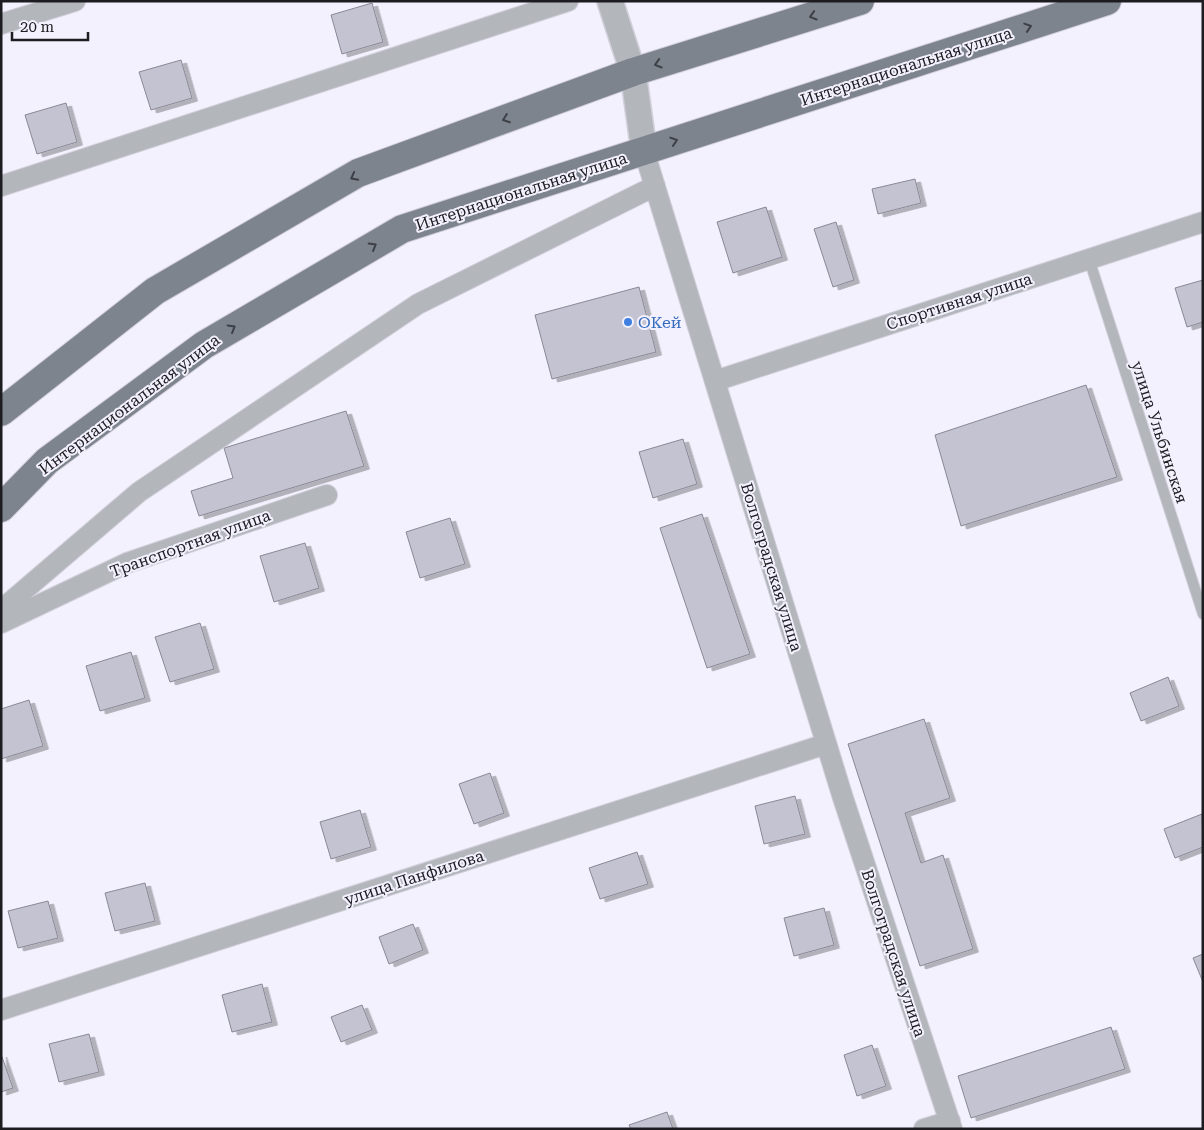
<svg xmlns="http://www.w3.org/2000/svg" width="1204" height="1130" font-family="'Roboto Serif',serif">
  <defs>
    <filter id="shadow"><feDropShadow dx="5.5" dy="3" stdDeviation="0" flood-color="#0004"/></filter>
  </defs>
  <rect width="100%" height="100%" fill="#f3f1fd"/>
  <path fill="#c4c3d1" stroke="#898895" filter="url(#shadow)" d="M 372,3 L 383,42 L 342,54 L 331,15 Z
    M 181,60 L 192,98 L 151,110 L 139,72 Z
    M 66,103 L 77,142 L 37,154 L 25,115 Z
    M 915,179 L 921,203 L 878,214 L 872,189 Z
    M 766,207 L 782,257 L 733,273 L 717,222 Z
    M 836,222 L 854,280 L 833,287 L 814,229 Z
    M 1203,280 L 1203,322 L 1187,327 L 1175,288 Z
    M 639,287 L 656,352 L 552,379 L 535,315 Z
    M 1086,385 L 1117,477 L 961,526 L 935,435 Z
    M 346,411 L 364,466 L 199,516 L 191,491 L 233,478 L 224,448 Z
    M 683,439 L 697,484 L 653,498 L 639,452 Z
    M 702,514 L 750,654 L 707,668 L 660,528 Z
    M 450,518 L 465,564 L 420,578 L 406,532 Z
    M 305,543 L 319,588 L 274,602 L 260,556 Z
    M 200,623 L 214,669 L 170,682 L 155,637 Z
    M 131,652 L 145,698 L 100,711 L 86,666 Z
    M 1168,677 L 1179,706 L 1141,721 L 1130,693 Z
    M 29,700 L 43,746 L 1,759 L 1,709 Z
    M 924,719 L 950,798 L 905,813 L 921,863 L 943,855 L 973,949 L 920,966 L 848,744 Z
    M 490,773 L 504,813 L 474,824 L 459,784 Z
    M 795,796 L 805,834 L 764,844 L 755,806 Z
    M 360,810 L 371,847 L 331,859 L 320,822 Z
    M 1202,814 L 1203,847 L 1175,858 L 1164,829 Z
    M 637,852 L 648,884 L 600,899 L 589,868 Z
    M 145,883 L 155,921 L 115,931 L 105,893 Z
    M 48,901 L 58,938 L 18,948 L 8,911 Z
    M 824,908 L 834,945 L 794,956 L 784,918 Z
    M 413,924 L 423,950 L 389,964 L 379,937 Z
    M 1203,954 L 1203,982 L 1193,958 Z
    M 262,984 L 272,1022 L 232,1032 L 222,995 Z
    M 362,1005 L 372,1030 L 341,1042 L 331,1017 Z
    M 1111,1027 L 1125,1069 L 971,1118 L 958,1076 Z
    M 89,1034 L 99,1072 L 59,1082 L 49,1044 Z
    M 872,1045 L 886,1086 L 857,1096 L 844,1055 Z
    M 1,1054 L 13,1088 L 1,1092 Z
    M 667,1112 L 673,1129 L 631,1129 L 629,1125 Z"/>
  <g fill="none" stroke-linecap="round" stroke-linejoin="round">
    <g stroke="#d1cfda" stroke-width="12">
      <path id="service" d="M 1089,259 L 1203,614"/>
    </g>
    <g stroke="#d1cfda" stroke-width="22">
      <path id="minor" d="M 1,24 L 75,1
        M 644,151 L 843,798 L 952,1129
        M 1,186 L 568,1
        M 715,381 L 1203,222
        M 1,610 L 139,492 L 418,304 L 655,186
        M 1,623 L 127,563 L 327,495
        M 1,1010 L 826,744
        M 924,1129 L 950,1121"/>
    </g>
    <g stroke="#d1cfda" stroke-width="28">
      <path id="tertiary" d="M 610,1 L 633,72 L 644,151"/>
    </g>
    <g stroke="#d1cfda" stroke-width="30">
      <path id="primary" d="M 1,412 L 155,291 L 358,173 L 633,72 L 860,1
        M 1,508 L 47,461 L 204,345 L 402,229 L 1107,1"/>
    </g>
    <use href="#service" stroke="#b3b7bc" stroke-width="10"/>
    <use href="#minor" stroke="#b3b7bc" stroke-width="20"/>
    <use href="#tertiary" stroke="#b3b7bc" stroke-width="25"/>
    <use href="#primary" stroke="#7e848e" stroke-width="28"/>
  </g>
  <defs><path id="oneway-chevron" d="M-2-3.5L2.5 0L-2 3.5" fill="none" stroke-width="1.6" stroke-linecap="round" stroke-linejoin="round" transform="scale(1.25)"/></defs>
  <g stroke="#3f4047">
    <use href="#oneway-chevron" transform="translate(813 16) rotate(163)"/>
    <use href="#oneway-chevron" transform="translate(1028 27) rotate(-18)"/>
    <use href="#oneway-chevron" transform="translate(658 64) rotate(163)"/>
    <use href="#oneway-chevron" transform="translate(506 119) rotate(160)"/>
    <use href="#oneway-chevron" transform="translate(674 141) rotate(-18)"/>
    <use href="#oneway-chevron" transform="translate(354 177) rotate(152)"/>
    <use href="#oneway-chevron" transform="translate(373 246) rotate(-30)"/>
    <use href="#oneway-chevron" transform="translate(232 328) rotate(-30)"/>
  </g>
  <circle fill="#3f7fe0" stroke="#f3f1fd" stroke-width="2" cx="628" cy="322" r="5"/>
  <g text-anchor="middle" stroke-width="4" stroke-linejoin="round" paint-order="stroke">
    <g font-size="16" fill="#1d1c21" stroke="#f3f1fd">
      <text transform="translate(906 66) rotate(-18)" y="6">Интернациональная улица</text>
      <text transform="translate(521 191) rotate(-18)" y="6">Интернациональная улица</text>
      <text transform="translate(959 301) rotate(-18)" y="6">Спортивная улица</text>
      <text transform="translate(129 404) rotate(-37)" y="6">Интернациональная улица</text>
      <text transform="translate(1160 432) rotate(72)" y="6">улица Ульбинская</text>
      <text transform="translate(190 543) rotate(-20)" y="6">Транспортная улица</text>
      <text transform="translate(772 567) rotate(73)" y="6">Волгоградская улица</text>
      <text transform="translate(414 877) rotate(-18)" y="6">улица Панфилова</text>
      <text transform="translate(894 953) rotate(72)" y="6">Волгоградская улица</text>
    </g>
    <g font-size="16" fill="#366cbe" stroke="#f3f1fd" text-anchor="start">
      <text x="638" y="328">ОКей</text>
    </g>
  </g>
  <rect width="1204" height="1130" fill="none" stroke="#1d1c21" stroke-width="5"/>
  <path d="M12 32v8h76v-8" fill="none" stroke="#1d1c21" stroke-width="2.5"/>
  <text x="20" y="32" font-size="15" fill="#1d1c21" stroke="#f3f1fd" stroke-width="4" paint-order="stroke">20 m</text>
</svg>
